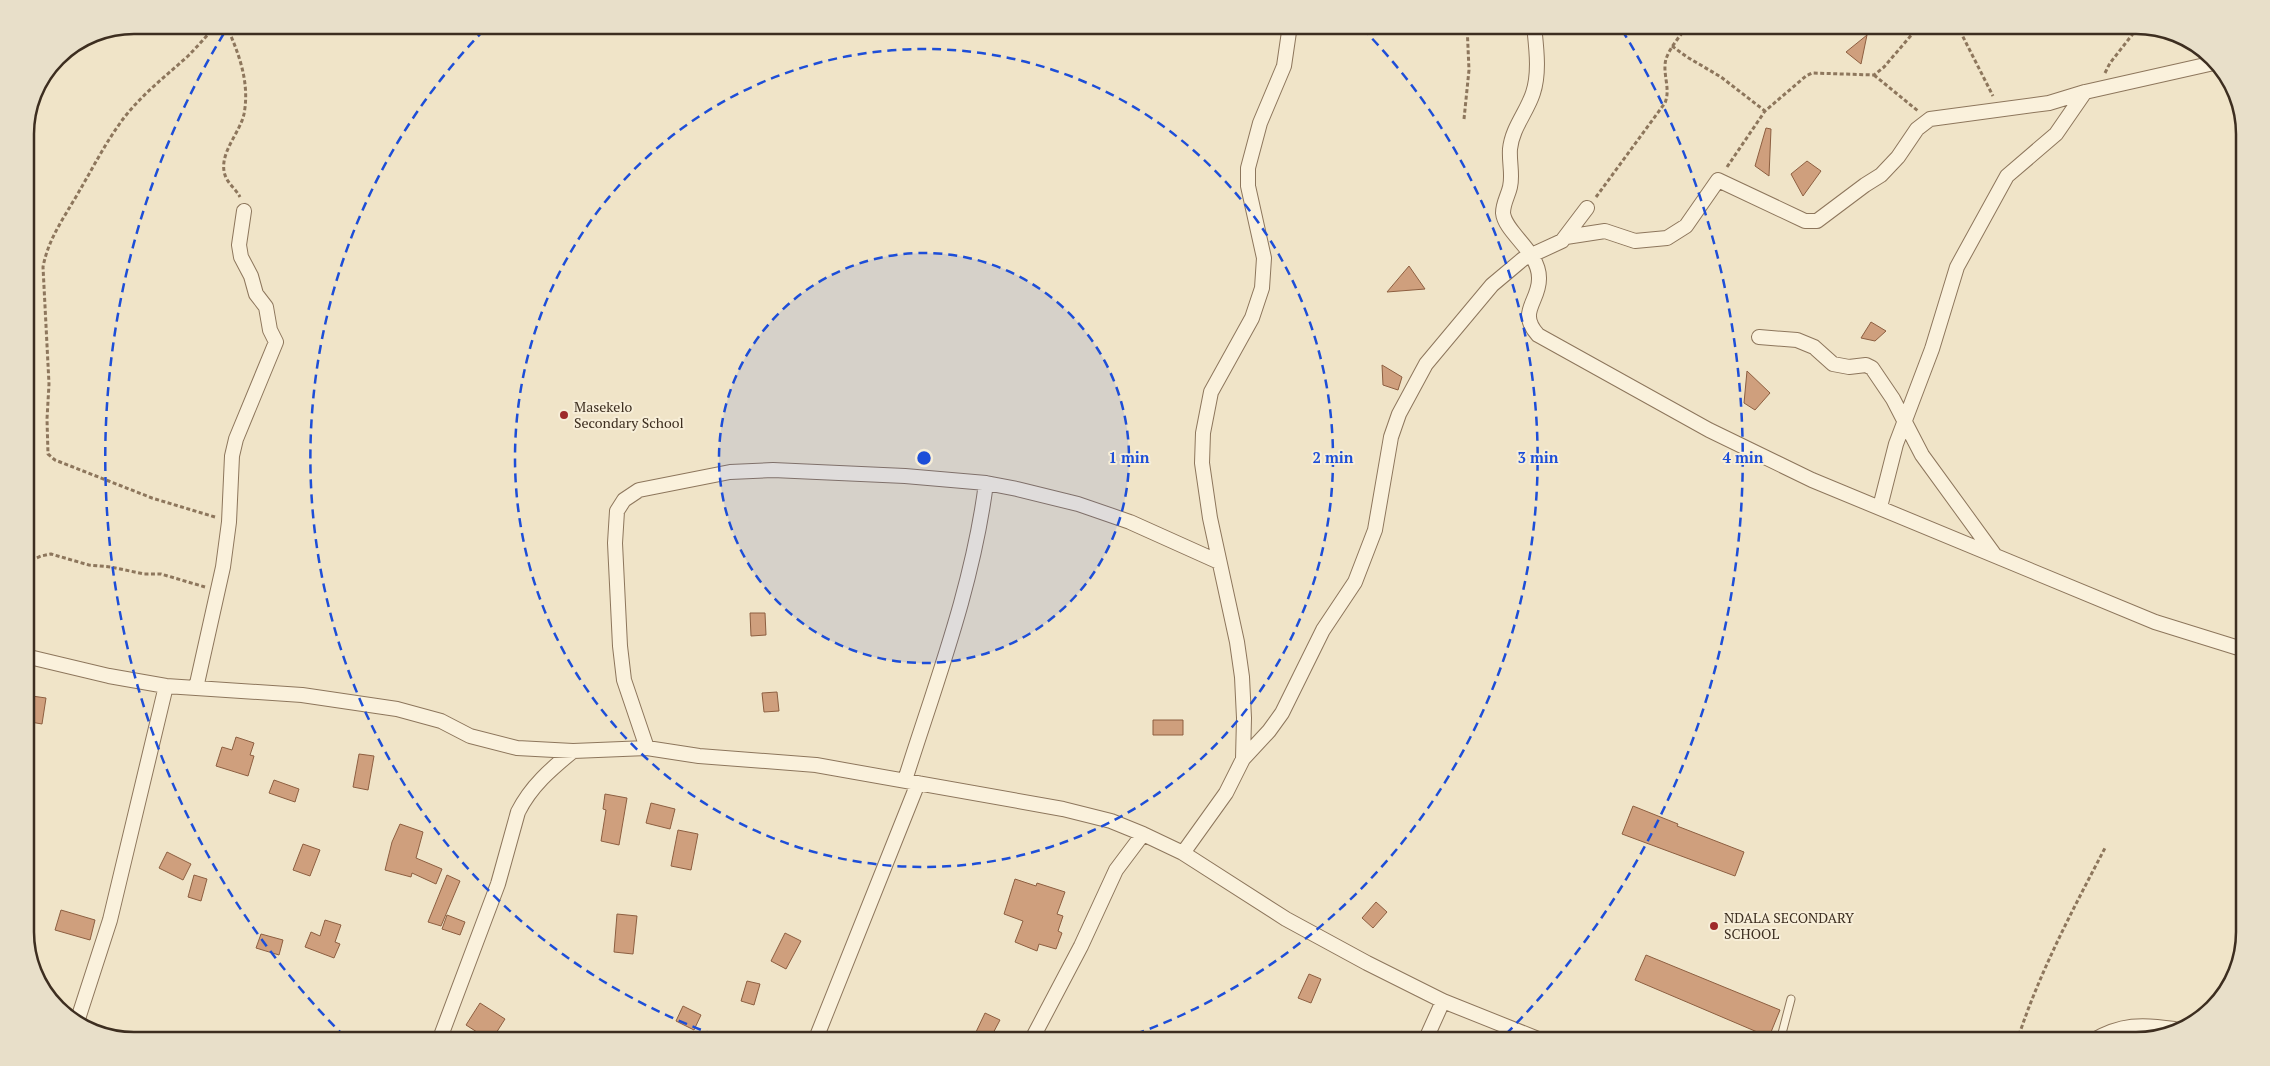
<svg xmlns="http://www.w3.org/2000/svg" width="2270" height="1066" font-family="'PT Serif',serif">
  <rect width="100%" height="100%" fill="#f0e4c8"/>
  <path fill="#cf9f7d" stroke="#8d5f41" d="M 1867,35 L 1861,64 L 1846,52 Z
    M 1766,128 L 1771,129 L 1769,176 L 1755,166 Z
    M 1807,161 L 1821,171 L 1803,196 L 1791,174 Z
    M 1409,266 L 1425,289 L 1387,292 Z
    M 1871,322 L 1886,331 L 1875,341 L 1861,338 Z
    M 1382,365 L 1402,377 L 1398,390 L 1383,385 Z
    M 1747,371 L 1770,393 L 1755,410 L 1744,403 Z
    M 750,613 L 765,613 L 766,635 L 751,636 Z
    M 777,692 L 779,711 L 764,712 L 762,693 Z
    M 25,695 L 46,698 L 42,724 L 25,721 Z
    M 1153,720 L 1183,720 L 1183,735 L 1153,735 Z
    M 236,737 L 254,743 L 250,755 L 254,756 L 248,776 L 216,766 L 222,747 L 232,750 Z
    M 359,754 L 374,756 L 368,790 L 353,787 Z
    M 274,780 L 299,789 L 295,802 L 269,793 Z
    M 605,794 L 627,798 L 619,845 L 601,841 L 606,810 L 603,809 Z
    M 651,803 L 675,809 L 670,829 L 646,823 Z
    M 1633,806 L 1678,824 L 1677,826 L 1744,852 L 1735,876 L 1622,834 Z
    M 400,824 L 423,832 L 416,858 L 442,869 L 436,884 L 412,873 L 411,877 L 385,870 L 392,842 Z
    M 678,830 L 698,834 L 691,870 L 671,866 Z
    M 303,844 L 320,850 L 310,876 L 293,870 Z
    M 167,852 L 191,864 L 183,880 L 159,868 Z
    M 194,875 L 207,879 L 201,901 L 188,897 Z
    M 447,875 L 460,881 L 441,926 L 428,922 Z
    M 1015,879 L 1036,886 L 1037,883 L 1065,892 L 1057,914 L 1063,916 L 1058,931 L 1062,933 L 1056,949 L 1039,944 L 1037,951 L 1015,942 L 1023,921 L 1004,914 Z
    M 1376,902 L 1387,912 L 1373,928 L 1362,918 Z
    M 61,910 L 95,920 L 90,940 L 55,930 Z
    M 617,914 L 637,916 L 633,954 L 614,952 Z
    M 447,915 L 465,922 L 460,935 L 442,929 Z
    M 325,920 L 341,925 L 335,942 L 340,944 L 334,958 L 305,947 L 311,932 L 320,936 Z
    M 785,933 L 801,941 L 786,969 L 771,961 Z
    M 261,934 L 283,940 L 279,955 L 256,948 Z
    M 1646,955 L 1780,1010 L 1769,1037 L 1635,980 Z
    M 1309,974 L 1321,979 L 1311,1003 L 1298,998 Z
    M 747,981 L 760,984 L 754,1005 L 741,1001 Z
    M 480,1003 L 505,1019 L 491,1041 L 466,1025 Z
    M 683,1006 L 701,1015 L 694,1030 L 676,1021 Z
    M 985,1013 L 1000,1020 L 990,1039 L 976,1032 Z"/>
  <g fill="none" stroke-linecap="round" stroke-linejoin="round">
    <g stroke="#8d765c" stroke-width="9">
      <path id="lane" d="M 1780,1041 L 1791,999"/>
    </g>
    <g stroke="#8d765c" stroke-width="16">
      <path id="street" d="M 1534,25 C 1536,46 1540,72 1533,93 C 1527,112 1512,128 1510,149 C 1509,162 1513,175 1510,187 C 1508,196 1503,203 1503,213 C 1505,233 1540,252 1539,279 C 1539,302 1517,312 1538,335 L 1709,430 L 1812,480 L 2155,622 L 2245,650
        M 1566,237 L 1605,231 L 1635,241 L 1667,238 L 1686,226 L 1718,180 L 1805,221 L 1817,221 L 1865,185 L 1881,175 L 1898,157 L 1917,129 L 1930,119 L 2049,103 L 2085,92 L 2214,63
        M 1759,337 L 1797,340 L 1814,347 L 1833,364 L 1849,367 L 1866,365 L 1872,368 L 1893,399 L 1922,455 L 1994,554
        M 1880,507 L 1896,444 L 1932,349 L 1957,267 L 2007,176 L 2056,134 L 2085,92
        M 25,656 L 109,676 L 166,686 L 302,695 L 397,709 L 441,721 L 470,736 L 517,748 L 573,751 L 647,748 L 699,756 L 816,765 L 1063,809 L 1111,821 L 1143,834 L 1183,853 L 1286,919 L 1367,963 L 1443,1001 L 1543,1041
        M 196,688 L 223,567 L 229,522 L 232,456 L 236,439 L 276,342 L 270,330 L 266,307 L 256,294 L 251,276 L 241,257 L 239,245 L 244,211
        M 647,748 L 624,680 L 620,646 L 615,543 L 617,511 L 624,500 L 639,490 L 730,472 L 773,470 L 905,476 L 986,483 L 1017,489 L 1078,504 L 1130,522 L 1219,562
        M 1243,759 L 1269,731 L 1282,713 L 1323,630 L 1355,582 L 1375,530 L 1391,437 L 1399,414 L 1426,364 L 1492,285 L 1523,259 L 1562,241 L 1587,208
        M 905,780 C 936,682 973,586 986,483
        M 1183,853 L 1226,793 L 1243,759 L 1244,718 L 1242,677 L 1237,642 L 1210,518 L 1202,463 L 1203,433 L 1211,392 L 1252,318 L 1262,288 L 1264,258 L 1248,186 L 1248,168 L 1260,123 L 1284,66 L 1290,25
        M 77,1022 L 110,920 L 166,686
        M 439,1041 L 498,884 L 518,812 C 531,786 551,769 573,751
        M 815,1041 L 918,783
        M 1031,1041 L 1081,946 L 1116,870 L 1143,834
        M 1425,1041 L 1443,1001
        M 2092,1041 C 2121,1024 2142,1024 2174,1029"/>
    </g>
    <path stroke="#8d765c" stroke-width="3" stroke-dasharray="4 2.5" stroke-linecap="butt" d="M 226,25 C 239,53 250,83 244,114 C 240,133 218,154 225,175 C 228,184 236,189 240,197
      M 1957,25 L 1993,96
      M 1672,46 L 1687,57 L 1721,77 L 1765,111
      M 2105,73 L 2110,63 L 2139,26
      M 1874,75 L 1918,111
      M 1464,119 L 1469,70 L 1467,25
      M 1727,167 L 1765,111 L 1806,76 L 1812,73 L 1874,75 L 1884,67 L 1920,25
      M 1596,197 L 1665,103 C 1671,88 1662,74 1666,59 C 1670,47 1681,35 1688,25
      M 215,517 L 152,498 L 55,460 L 48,454 L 47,419 L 49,384 L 43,267 C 48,240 63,219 77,195 C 93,168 107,139 127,114 C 145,92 167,75 188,56 C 198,46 207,35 217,25
      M 25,563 L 41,556 L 51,554 L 89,565 L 111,567 L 144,574 L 161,574 L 205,587
      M 2017,1041 C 2039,973 2072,911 2105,848"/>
    <use href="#lane" stroke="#faf1dc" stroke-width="7"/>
    <use href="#street" stroke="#faf1dc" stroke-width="14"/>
  </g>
  <circle cx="924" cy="458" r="205" fill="#1d4ed8" fill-opacity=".12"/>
  <g fill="none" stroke="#1d4ed8" stroke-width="2.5" stroke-dasharray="9 6">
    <circle cx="924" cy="458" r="205"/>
    <circle cx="924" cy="458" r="409"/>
    <path d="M729 1040A614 614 0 0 1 486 28M1362 28A614 614 0 0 1 1119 1040"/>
    <path d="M345 1037A819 819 0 0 1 226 30M1622 30A819 819 0 0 1 1503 1037"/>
  </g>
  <g fill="#9e2a2b" stroke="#f7eed8" stroke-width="2">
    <circle cx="564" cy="415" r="5"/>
    <circle cx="1714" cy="926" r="5"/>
  </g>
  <g text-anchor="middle" stroke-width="4" stroke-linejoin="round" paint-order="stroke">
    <g font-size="14" fill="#3d2e20" stroke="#f7eed8" text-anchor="start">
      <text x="574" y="412">Masekelo<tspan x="574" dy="16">Secondary School</tspan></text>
      <text x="1724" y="923">NDALA SECONDARY<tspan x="1724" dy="16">SCHOOL</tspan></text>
    </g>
  </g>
  <path d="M0 0H2270V1066H0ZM134 34H2136A100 100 0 0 1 2236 134V932A100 100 0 0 1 2136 1032H134A100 100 0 0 1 34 932V134A100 100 0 0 1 134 34Z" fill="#e8dfc9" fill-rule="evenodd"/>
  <path fill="none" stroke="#3d2e20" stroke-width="2.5" d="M134 34H2136A100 100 0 0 1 2236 134V932A100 100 0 0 1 2136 1032H134A100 100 0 0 1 34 932V134A100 100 0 0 1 134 34Z"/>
  <circle cx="924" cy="458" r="8" fill="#1d4ed8" stroke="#f7eed8" stroke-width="2.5"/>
  <g font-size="15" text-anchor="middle" font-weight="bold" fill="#1d4ed8" stroke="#f7eed8" stroke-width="4" stroke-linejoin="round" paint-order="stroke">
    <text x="1129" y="463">1 min</text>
    <text x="1333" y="463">2 min</text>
    <text x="1538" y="463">3 min</text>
    <text x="1743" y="463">4 min</text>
  </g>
</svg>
